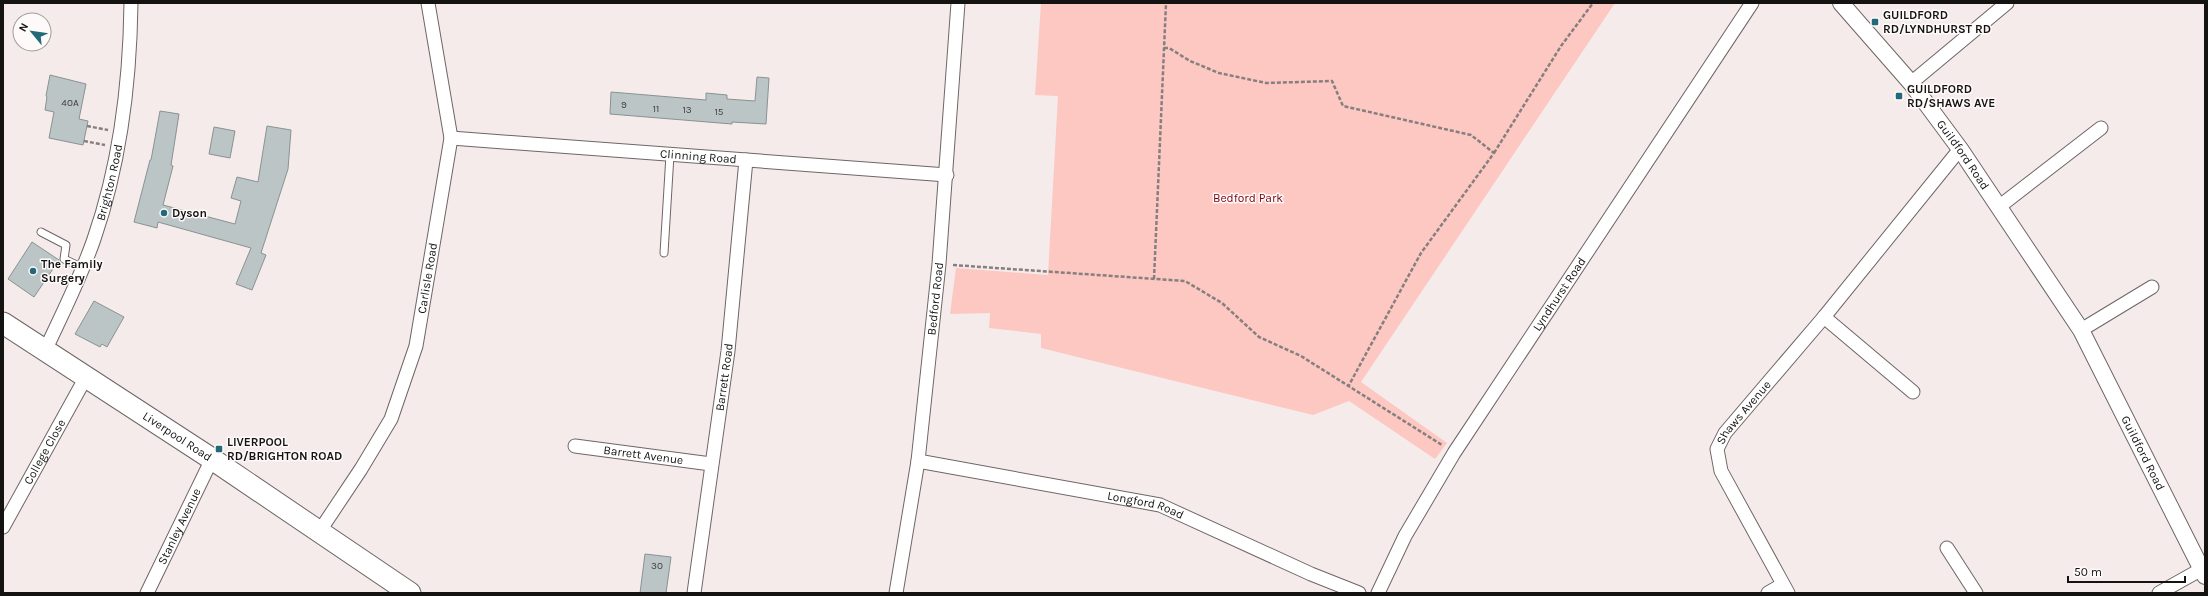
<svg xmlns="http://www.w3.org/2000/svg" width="2208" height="596" font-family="Karla,sans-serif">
  <rect width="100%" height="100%" fill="#f5ebea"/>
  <path fill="#fdc8c2" d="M 1041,3 L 1615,3 L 1361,382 L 1447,443 L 1435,459 L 1349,401 L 1313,415 L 1041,348 L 1041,334 L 989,328 L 990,313 L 950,314 L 956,268 L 1048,275 L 1058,96 L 1035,95 Z"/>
  <path fill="#bcc5c6" stroke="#899293" d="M 50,75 L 86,84 L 79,119 L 88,121 L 83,145 L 49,138 L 54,112 L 45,110 L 47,97 L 46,96 Z
    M 757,77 L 769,78 L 766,124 L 732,122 L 732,124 L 610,114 L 611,92 L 706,100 L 706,93 L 727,95 L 727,99 L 755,101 Z
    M 160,111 L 179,114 L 171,165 L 173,166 L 163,205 L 235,224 L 241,201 L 231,198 L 237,177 L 258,182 L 267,126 L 291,130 L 288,169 L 261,253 L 266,255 L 252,290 L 236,284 L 251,248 L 158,222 L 157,228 L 134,222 L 150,160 L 151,160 Z
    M 214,127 L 235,131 L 230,158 L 209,154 Z
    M 32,242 L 59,260 L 34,297 L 8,279 Z
    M 94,301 L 124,317 L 107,347 L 102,344 L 100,347 L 75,334 Z
    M 645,554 L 671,557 L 666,593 L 640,593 Z"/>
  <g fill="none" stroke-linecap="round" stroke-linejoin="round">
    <g stroke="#6e6666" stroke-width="9">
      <path id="service" d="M 41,232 L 66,245 L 64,259 L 83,268
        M 664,253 L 670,155"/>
    </g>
    <g stroke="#6e6666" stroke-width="15">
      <g id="minor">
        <path d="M 1911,83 L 2007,3"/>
        <path id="s1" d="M 451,138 L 947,175"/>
        <path d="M 2000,206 L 2101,128"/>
        <path d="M 1824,317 L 1913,392"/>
        <path d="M 2081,330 L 2152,287"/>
        <path id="s2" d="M 45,351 C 62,314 81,277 94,239 C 120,164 130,83 131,3"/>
        <path id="s3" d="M 575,446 L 711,464"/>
        <path id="s4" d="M 918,461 L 1160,505 L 1311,574 L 1359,593"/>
        <path id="s5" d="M 3,527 L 86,377"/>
        <path id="s6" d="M 319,532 L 361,469 L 391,419 L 416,346 L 451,138 L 428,3"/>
        <path d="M 1947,548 L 1976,593"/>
        <path id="s7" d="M 147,593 L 212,459"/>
        <path id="s8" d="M 694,593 L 728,351 L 746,160"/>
        <path id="s9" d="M 896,593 L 918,461 L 939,264 L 958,3"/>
        <path id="s10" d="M 1378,593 L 1405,536 L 1454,453 L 1752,3"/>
        <path d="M 1768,593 L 1782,585"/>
        <path id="s11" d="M 1788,593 L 1721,471 L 1717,449 L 1725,433 L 1824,317 L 1960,149"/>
        <path d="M 2159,593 L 2200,570"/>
      </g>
    </g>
    <g stroke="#6e6666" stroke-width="18">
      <g id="tertiary">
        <path id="s12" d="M 1841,3 L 1911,83 L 1960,149 L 2081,330 L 2205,576"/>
      </g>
    </g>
    <g stroke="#6e6666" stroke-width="23">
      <g id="primary">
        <path id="s13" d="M 3,323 L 212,459 L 410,593"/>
      </g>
    </g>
    <path stroke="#867f7f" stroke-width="2.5" stroke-dasharray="4 2" stroke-linecap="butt" d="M 1164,48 L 1169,48 L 1190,61 L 1219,73 L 1266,83 L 1332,81 L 1343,106 L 1471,135 L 1494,153 L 1421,253 L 1349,385
      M 87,126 L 108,130
      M 84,141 L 105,145
      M 1494,153 L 1561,46 L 1593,3
      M 953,265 L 1185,281 L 1222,303 L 1259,337 L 1301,356 L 1442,445
      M 1154,279 L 1166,3"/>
    <use href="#service" stroke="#fff" stroke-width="7"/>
    <use href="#minor" stroke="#fff" stroke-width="13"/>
    <use href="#tertiary" stroke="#fff" stroke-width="16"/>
    <use href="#primary" stroke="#fff" stroke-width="21"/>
  </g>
  <g fill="#226a77" stroke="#fefafa" stroke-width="1.5">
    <rect x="1871" y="18" width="8" height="8" rx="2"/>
    <rect x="1895" y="92" width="8" height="8" rx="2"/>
    <circle cx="164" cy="213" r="4"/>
    <circle cx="33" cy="271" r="4"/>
    <rect x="215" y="445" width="8" height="8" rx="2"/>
  </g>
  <g text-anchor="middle" stroke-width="3" stroke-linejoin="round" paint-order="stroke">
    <g font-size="10" fill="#3f3f3f">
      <text x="70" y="106">40A</text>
      <text x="624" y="108">9</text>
      <text x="656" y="112">11</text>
      <text x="687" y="113">13</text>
      <text x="719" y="115">15</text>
      <text x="657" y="569">30</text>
    </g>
    <g font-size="12" font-weight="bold" fill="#151212" stroke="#fefafa" text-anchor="start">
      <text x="1883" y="19">GUILDFORD<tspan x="1883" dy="14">RD/LYNDHURST RD</tspan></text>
      <text x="1907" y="93">GUILDFORD<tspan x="1907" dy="14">RD/SHAWS AVE</tspan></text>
      <text x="172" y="217">Dyson</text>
      <text x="41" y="268">The Family<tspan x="41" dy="14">Surgery</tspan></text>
      <text x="227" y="446">LIVERPOOL<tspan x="227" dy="14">RD/BRIGHTON ROAD</tspan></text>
    </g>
    <g font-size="12" fill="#151212" stroke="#fefafa">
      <text dy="4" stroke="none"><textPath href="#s12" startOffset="195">Guildford Road</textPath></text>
      <text dy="4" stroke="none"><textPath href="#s1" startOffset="248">Clinning Road</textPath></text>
      <text dy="4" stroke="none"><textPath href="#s2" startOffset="181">Brighton Road</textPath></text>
      <text dy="4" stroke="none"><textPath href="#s6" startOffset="280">Carlisle Road</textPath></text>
      <text dy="4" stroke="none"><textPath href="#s10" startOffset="350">Lyndhurst Road</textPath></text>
      <text dy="4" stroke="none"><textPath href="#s9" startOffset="297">Bedford Road</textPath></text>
      <text dy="4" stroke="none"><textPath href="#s8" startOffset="218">Barrett Road</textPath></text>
      <text dy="4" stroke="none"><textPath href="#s11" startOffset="207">Shaws Avenue</textPath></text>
      <text dy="4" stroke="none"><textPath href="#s13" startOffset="208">Liverpool Road</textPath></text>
      <text dy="4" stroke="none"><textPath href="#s5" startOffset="86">College Close</textPath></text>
      <text dy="4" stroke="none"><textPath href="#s12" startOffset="544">Guildford Road</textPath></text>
      <text dy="4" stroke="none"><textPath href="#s3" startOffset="69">Barrett Avenue</textPath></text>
      <text dy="4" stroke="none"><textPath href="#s4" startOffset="232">Longford Road</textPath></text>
      <text dy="4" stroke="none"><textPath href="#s7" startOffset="74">Stanley Avenue</textPath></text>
    </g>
    <g font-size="12" fill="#7b000b" stroke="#fefafa">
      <text x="1248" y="202">Bedford Park</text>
    </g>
  </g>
  <rect width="2208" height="596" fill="none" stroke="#151212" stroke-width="8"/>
  <g transform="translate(32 32) rotate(299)"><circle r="19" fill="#fefafa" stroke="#a19d9d"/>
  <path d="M0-3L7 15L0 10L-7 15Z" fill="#226a77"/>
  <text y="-6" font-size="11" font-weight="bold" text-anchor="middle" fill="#151212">N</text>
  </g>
  <path d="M2068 576v6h117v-6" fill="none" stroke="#151212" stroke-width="2"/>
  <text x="2074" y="576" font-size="12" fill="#151212" stroke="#fefafa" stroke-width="3" paint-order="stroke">50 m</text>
</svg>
